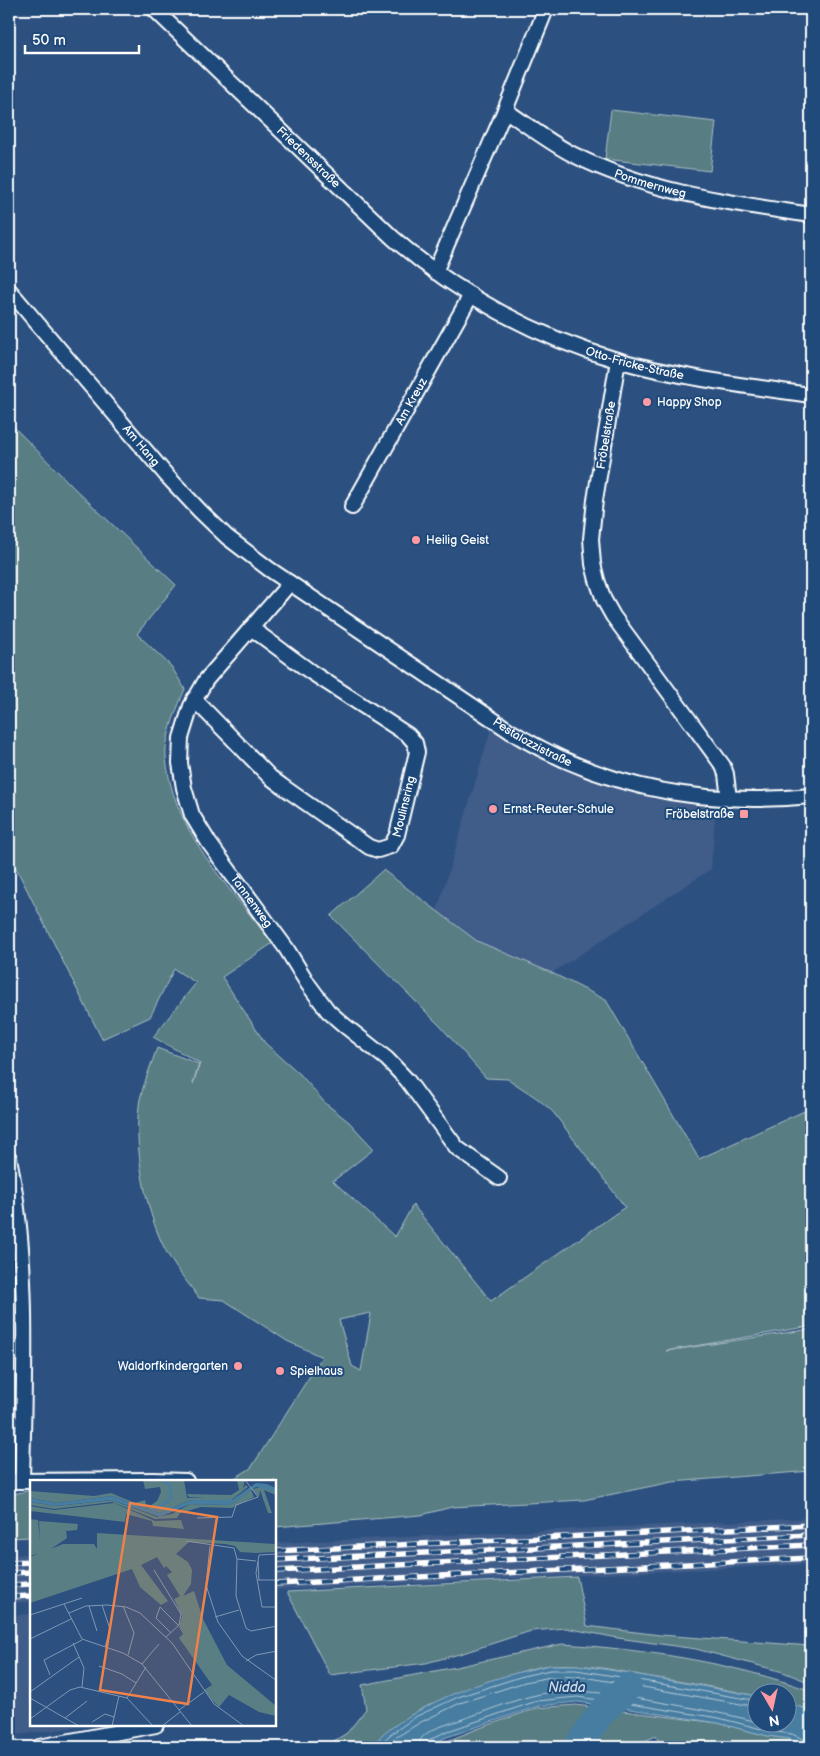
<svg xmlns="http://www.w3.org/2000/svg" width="820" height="1756" font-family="'Balsamiq Sans',sans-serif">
  <rect width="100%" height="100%" fill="#2c5180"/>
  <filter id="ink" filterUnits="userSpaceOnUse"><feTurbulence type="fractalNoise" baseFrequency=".02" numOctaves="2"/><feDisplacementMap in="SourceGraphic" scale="10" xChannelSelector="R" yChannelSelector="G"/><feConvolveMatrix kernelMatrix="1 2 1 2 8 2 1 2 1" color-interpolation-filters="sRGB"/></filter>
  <g filter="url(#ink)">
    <path fill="#405c89" d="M 491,729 L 543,759 L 583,777 L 625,791 L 654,799 L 716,807 L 711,869 L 552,973 L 477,941 L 437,911 Z
      M 811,1518 L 811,1564 L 275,1590 L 275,1543 Z
      M 31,1554 L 31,1602 L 9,1603 L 9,1555 Z
      M 31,1614 L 31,1725 L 95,1725 L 9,1736 L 9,1616 Z"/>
    <path fill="#597e84" stroke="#acbec2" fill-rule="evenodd" d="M 611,110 L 716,122 L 710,171 L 605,159 Z
      M 9,422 L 75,489 L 176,585 L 137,634 L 171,666 L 185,689 C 177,708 169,728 166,748 C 165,759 168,771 170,782 C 185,843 235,895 273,943 L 222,977 L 265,1043 L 300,1074 L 325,1103 L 349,1122 L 374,1149 L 333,1181 L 395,1237 L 413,1205 L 491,1301 L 625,1207 L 553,1112 L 538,1099 L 508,1079 L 486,1078 L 441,1027 L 331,916 L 383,870 L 477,941 L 552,973 L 606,1000 L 699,1159 L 811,1108 L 811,1326 L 666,1351 L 811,1329 L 811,1471 L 672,1482 L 584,1500 L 452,1507 L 421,1515 L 275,1527 L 275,1481 L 230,1481 L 251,1468 L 322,1357 L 287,1341 L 224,1300 L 199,1298 C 190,1285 178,1272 170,1258 C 146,1220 132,1143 140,1099 C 144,1082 151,1065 157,1048 L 199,1064 L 193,1084 L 200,1063 L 153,1037 L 196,983 L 174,969 L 150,1017 L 102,1039 L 9,854 ZM 370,1313 L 371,1314 L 361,1371 L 352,1366 L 339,1320 Z
      M 31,1490 L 31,1537 L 9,1538 L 9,1495 Z
      M 577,1577 L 587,1626 L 660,1635 L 811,1646 L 811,1683 L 783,1672 L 696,1649 L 618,1638 L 566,1628 L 531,1631 L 463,1653 L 426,1663 L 330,1675 L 287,1592 Z
      M 562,1644 C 643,1649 735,1663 811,1691 L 811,1710 L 788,1704 L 788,1694 L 758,1694 L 757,1696 C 720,1688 683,1682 645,1676 C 614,1670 583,1663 551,1665 C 532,1667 514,1674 496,1680 C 446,1696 408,1710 370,1747 L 324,1747 L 347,1733 L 366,1709 L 362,1685 L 456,1667 Z
      M 576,1705 L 718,1723 L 768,1736 L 790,1739 L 810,1747 L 661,1747 L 656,1736 L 640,1743 L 639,1747 L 432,1747 L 477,1729 L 537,1708 Z"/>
    <path fill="#467da1" stroke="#90b1c7" d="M 550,1665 L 577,1665 L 622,1672 L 757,1696 L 758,1724 L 788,1724 L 788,1704 L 811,1710 L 811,1747 L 790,1739 L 768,1736 L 718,1723 L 623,1708 L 577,1702 L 538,1706 L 447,1737 L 425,1747 L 370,1747 C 377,1741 383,1734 390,1729 C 436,1695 494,1677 550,1665 Z"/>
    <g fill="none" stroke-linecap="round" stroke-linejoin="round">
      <path stroke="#b5cbd9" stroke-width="1" d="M 377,1747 L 391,1734 L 417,1716 L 458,1697 L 523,1676 L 550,1670 L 576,1670 L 621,1677 L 758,1701
        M 386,1747 L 395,1738 L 421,1722 L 460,1703 L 525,1682 L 551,1677 L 576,1676 L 620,1683 L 758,1707
        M 418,1747 C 419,1730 447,1725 460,1720 C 484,1712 513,1700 536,1695 C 574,1686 615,1695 653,1701 C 688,1707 723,1713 758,1722
        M 425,1747 L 427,1741 L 445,1732 L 537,1701 L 577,1697 L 624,1703 L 719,1718 L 769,1731 L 792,1734 L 807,1741 L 809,1747"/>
      <path stroke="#467da1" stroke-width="28" d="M 578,1747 L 600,1714 L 628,1687"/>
      <g stroke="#fff" stroke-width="18">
        <g id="street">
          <path id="s1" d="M 154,9 L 393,238 C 457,294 536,337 617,360 C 681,378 746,386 811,395"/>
          <path id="s2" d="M 505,110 C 527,125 549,142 572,154 C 646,192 730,203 811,215"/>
          <path d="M 435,272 L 505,110 L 546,9"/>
          <path id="s3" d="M 9,290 L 168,477 L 200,511 L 227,537 L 269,569 L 510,731 C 602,788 705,807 811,796"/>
          <path d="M 618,360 L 595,500 L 591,539 L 593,564 L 597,580 L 604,600 L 613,616 L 723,766 L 726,774 L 729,799"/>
          <path id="s4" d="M 352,507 L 471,295"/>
          <path id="s5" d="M 290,583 L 206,680 L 191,706 L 181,738 L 180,763 L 184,788 L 192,815 L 209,843 L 286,948 L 308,984 L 328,1011 L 344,1025 L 387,1059 L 407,1080 L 457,1148 L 499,1178"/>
          <path id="s6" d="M 194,699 L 270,777 L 282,786 L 369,847 L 378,850 L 391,846 L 397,835 L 417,752 L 415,743 L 408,735 L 311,672 L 251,628"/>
          <path d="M 9,1158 C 30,1264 24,1373 22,1481"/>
          <path d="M 9,1481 L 153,1480 L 186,1481"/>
          <path d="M 39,1747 L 156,1725"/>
        </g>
      </g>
      <use href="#street" stroke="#1f4a7a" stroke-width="14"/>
      <g stroke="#fff" stroke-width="5.5">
        <path id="rail" d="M 275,1551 L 811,1525
          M 275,1560 L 811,1535
          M 9,1563 L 31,1562
          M 275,1571 L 811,1545
          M 9,1573 L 31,1572
          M 275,1584 L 811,1558
          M 9,1585 L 31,1584
          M 9,1597 L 31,1596"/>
      </g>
      <use href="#rail" stroke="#1f4a7a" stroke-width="4" stroke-dasharray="11" stroke-linecap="butt"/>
    </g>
  </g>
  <g fill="#ff9aa2" stroke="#1f4a7a" stroke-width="2">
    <circle cx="647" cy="402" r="5"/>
    <circle cx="416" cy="540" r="5"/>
    <circle cx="493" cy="809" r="5"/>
    <rect x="739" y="809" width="10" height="10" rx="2.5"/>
    <circle cx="238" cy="1366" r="5"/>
    <circle cx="280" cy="1371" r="5"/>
  </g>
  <g text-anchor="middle" stroke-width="4" stroke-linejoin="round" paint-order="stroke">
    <g font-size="12" fill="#fff" stroke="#1f4a7a">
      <text dy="4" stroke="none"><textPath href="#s1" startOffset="214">Friedensstraße</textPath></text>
      <text dy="4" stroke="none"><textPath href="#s2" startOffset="164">Pommernweg</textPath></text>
      <text dy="4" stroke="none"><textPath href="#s1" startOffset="606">Otto-Fricke-Straße</textPath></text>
      <text dy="4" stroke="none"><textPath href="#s4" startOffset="121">Am Kreuz</textPath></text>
      <text transform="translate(606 435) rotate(-81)" y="4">Fröbelstraße</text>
      <text dy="4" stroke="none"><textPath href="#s3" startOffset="204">Am Hang</textPath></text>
      <text dy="4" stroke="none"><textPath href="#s3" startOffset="698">Pestalozzistraße</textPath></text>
      <text dy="4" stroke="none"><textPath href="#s6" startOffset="295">Moulinsring</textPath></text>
      <text dy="4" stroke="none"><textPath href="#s5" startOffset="375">Tannenweg</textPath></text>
    </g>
    <g font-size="12" fill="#fff" stroke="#1f4a7a" text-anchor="start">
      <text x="657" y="406">Happy Shop</text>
      <text x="426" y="544">Heilig Geist</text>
      <text x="503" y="813">Ernst-Reuter-Schule</text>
      <text x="734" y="818" text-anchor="end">Fröbelstraße</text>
      <text x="228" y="1370" text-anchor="end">Waldorfkindergarten</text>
      <text x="290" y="1375">Spielhaus</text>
    </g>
    <g font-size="14" font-style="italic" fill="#d1dee8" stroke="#1f4a7a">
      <text x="567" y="1692">Nidda</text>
    </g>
  </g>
  <g transform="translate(30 1480)">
    <rect width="246" height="246" fill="#2c5180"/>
    <path d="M 113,0 L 154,0 L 157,18 L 175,17 L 159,17 L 158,16 L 157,14 L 201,15 L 209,10 L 207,0 L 215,0 L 213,8 L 216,5 L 218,7 L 200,21 L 161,20 L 129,33 L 82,16 L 27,23 L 0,18 L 0,11 L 64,16 L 81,13 L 105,23 L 115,20 L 117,28 L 127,21 L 131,12 L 130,7 L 115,9 ZM 233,7 L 246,12 L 246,15 L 234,10 L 242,33 L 238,33 L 230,10 L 229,17 L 222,9 ZM 221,10 L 224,17 L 202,28 L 171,27 L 150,33 L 147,38 L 125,39 L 82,22 L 24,29 L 0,25 L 0,22 L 27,26 L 82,20 L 127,37 L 142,34 L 160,24 L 200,25 ZM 84,23 L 125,41 L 151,40 L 154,49 L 123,46 L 122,41 L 96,34 L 95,42 L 0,31 L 0,26 L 24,30 ZM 0,39 L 8,40 L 10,61 L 9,41 L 48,44 L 47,50 L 36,51 L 37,58 L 18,71 L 0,76 ZM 67,53 L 246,64 L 246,72 L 226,73 L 210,72 L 205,66 L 195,64 L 159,62 L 146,74 L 158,82 L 162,90 L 161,104 L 153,116 L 164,111 L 173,139 L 197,185 L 246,226 L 246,236 L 229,232 L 199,215 L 189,227 L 181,219 L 174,210 L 182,205 L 149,158 L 153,154 L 149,147 L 152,136 L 144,119 L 150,116 L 137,95 L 142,92 L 136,86 L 134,88 L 127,77 L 111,85 L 138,121 L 131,125 L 110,107 L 102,89 L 0,123 L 0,77 L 33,64 L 64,64 L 67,69 Z" fill="#597e84"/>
    <path d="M 226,3 L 237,4 L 246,8 L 246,12 L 226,7 L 200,25 L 160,24 L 130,37 L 82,20 L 26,26 L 0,22 L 0,18 L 27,23 L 82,16 L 129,33 L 161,20 L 202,20 Z" fill="#467da1"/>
    <path fill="none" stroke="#467da1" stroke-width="2.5" d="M 120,33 L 141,19 L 140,5 L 131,0"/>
    <path fill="none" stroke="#8097b3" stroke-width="1" d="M 167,38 L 202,37 L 206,25 L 228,17 L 215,0M 156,61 L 204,68 L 207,79 L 226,81M 180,66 L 176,105 L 188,142 L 212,176 L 247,201M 247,74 L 229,75 L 226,93 L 232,127 L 247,127M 207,79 L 206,116 L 216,148 L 221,151 L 247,146M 228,81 L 229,100M 124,90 L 151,134 L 149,145 L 136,157M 228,100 L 247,100M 34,124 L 52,159 L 93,173 L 112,184 L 162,246M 72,125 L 80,149 L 75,167M 59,126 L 67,151M 93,126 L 104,153 L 98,175M 39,133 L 56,126 L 77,125 L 96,127 L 110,133 L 142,163 L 184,224 L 214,246M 0,135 L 52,118M 185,137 L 209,130M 141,153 L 126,138 L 130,127 L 149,146M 0,159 L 41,139M 43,163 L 54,188 L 52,207M 216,181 L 226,175 L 247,171M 112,184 L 129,164M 69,186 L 92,194 L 106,203M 20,195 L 14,180 L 52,160M 0,212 L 49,177M 0,218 L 49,246M 97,218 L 116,187M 149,230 L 174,212M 35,238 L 57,221M 0,239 L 40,210 L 50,207 L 97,218 L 123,246M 62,242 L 75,234 L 84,237M 82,246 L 89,216M 132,246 L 150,232"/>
    <path fill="#ee8249" fill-opacity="0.15" stroke="#ee8249" stroke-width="2.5" d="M 100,23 L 187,37 L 158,224 L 70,210 Z"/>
    <rect width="246" height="246" fill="none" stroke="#fff" stroke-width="2.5"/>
  </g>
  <rect width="820" height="1756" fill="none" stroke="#1f4a7a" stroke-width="30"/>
  <rect x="15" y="15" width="790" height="1726" fill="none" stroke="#fff" stroke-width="2" filter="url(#ink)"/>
  <g transform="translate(772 1708) rotate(171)"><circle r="24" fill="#1f4a7a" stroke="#7992af"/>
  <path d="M0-4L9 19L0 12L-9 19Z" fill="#ff9aa2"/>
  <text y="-8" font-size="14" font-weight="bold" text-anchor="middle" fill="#ffffff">N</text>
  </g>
  <path d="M25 45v8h114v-8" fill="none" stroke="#ffffff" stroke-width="2.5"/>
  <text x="32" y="45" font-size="15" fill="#ffffff" stroke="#1f4a7a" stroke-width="4" paint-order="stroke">50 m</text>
</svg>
